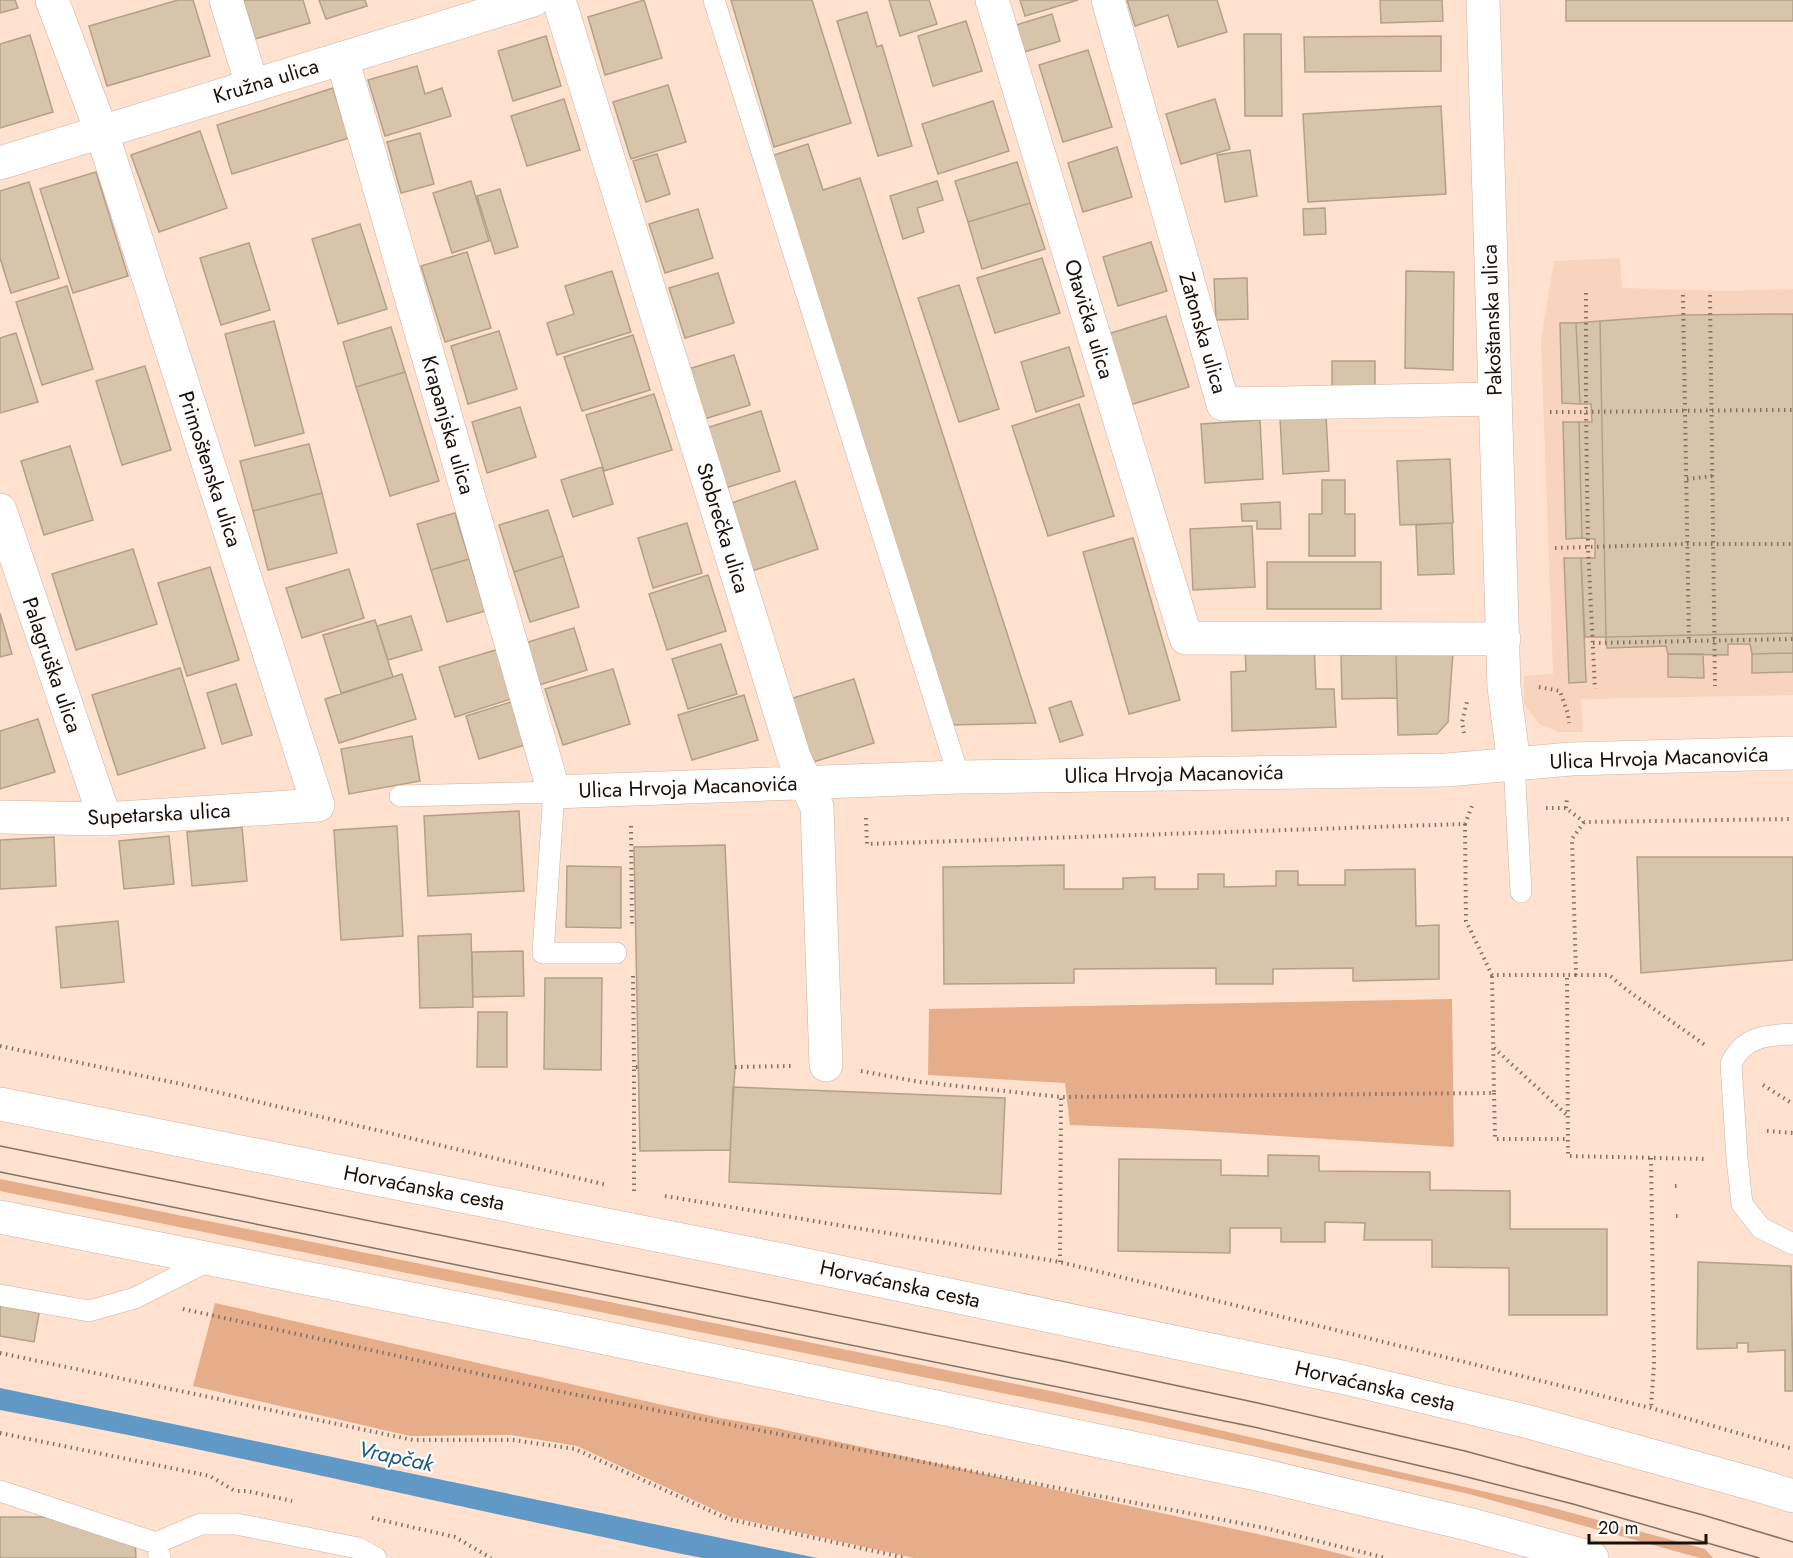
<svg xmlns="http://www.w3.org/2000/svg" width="1793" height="1558" font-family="Jost,sans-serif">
  <rect width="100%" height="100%" fill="#fee1cf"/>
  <path fill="#f8d4be" d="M 1620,258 L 1622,288 L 1724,291 L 1793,289 L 1793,695 L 1581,699 L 1583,732 L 1559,732 L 1539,724 L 1524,704 L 1524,676 L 1553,674 L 1541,340 L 1554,261 Z"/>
  <path fill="#e5ad8a" d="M 1452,999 L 1454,1147 L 1168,1129 L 1070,1125 L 1065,1083 L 928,1075 L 929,1009 Z
    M 0,1179 L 1060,1393 L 1546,1506 L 1705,1549 L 1713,1558 L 1700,1558 L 1469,1494 L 1146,1422 L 0,1191 Z
    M 215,1303 L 720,1418 L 776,1428 L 1293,1542 L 1357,1558 L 914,1558 L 730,1517 L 577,1446 L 511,1435 L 410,1436 L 193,1386 Z"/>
  <path fill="#6099c5" d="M 0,1388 L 817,1558 L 703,1558 L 682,1554 C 455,1506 229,1453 0,1410 Z"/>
  <path fill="#d8c4ab" stroke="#b4a088" stroke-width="1.5" d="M 0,0 L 15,0 L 18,8 L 0,13 Z
    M 178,0 L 193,0 L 210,56 L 107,86 L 89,26 Z
    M 243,0 L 303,0 L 310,23 L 255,39 Z
    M 319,0 L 365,0 L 367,6 L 326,19 Z
    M 644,0 L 662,58 L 605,75 L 588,17 Z
    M 731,0 L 812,0 L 851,123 L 774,147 Z
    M 889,0 L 929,0 L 937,24 L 900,36 Z
    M 1020,0 L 1078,0 L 1025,16 Z
    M 1127,0 L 1217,0 L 1227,32 L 1178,47 L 1168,15 L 1135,26 Z
    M 1380,0 L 1442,0 L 1443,21 L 1381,23 Z
    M 1566,0 L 1793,0 L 1793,21 L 1566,21 Z
    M 867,12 L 877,47 L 882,45 L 912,146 L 878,156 L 837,21 Z
    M 1052,14 L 1060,41 L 1021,53 L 1013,26 Z
    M 966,21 L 982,71 L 933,86 L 918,36 Z
    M 1244,34 L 1281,34 L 1282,116 L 1245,116 Z
    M 30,35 L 53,112 L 0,128 L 0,44 Z
    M 546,36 L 561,86 L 513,101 L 498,51 Z
    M 1441,36 L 1441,71 L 1305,72 L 1304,37 Z
    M 1088,50 L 1112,127 L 1063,142 L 1039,65 Z
    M 417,66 L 425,94 L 442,88 L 451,116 L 385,136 L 368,80 Z
    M 668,85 L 686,142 L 631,159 L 613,102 Z
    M 333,88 L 349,138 L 232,174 L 217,125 Z
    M 564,99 L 580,150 L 527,166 L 511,116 Z
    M 1215,99 L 1230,149 L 1181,164 L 1166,114 Z
    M 993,101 L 1009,151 L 938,174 L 922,124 Z
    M 1441,106 L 1446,194 L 1308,202 L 1303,114 Z
    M 200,131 L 227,208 L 159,232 L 131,155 Z
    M 420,133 L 434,184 L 401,193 L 387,142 Z
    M 808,144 L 823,190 L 860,178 L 1036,723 L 950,725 L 765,158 Z
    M 1117,147 L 1132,197 L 1083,212 L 1068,163 Z
    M 1250,150 L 1257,196 L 1225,202 L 1217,155 Z
    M 657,154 L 670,194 L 646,202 L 633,161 Z
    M 1017,162 L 1030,203 L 968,222 L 955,181 Z
    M 96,172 L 128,276 L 73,293 L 40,189 Z
    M 471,181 L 489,241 L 452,253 L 433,193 Z
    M 937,181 L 943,200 L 917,208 L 924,232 L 903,239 L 890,196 Z
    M 29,182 L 59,278 L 11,293 L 0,258 L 0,191 Z
    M 500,189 L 518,247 L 495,254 L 477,196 Z
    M 1030,203 L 1045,249 L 982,269 L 968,222 Z
    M 1325,208 L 1326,234 L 1304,235 L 1303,209 Z
    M 698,209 L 713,258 L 665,273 L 649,224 Z
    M 360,224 L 387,309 L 338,324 L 312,239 Z
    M 1151,242 L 1167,291 L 1118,306 L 1103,257 Z
    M 249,243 L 270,310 L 221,325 L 200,258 Z
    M 467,252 L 491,328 L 445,342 L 421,266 Z
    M 1042,258 L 1060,313 L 995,333 L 977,278 Z
    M 612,271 L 631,332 L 557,355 L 547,323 L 574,314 L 565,286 Z
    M 1406,271 L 1454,272 L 1453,370 L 1405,368 Z
    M 718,273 L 734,323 L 685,338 L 669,288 Z
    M 1247,278 L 1248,319 L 1216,320 L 1214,279 Z
    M 959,285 L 999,409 L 959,422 L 918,298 Z
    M 67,286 L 93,369 L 42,385 L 16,302 Z
    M 1793,314 L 1793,633 L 1606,637 L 1600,321 L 1683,315 Z
    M 1166,316 L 1189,387 L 1130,405 L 1108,334 Z
    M 274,321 L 304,433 L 255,446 L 225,334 Z
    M 1600,321 L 1606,637 L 1585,637 L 1581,558 L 1595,558 L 1595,539 L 1582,538 L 1579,422 L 1592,422 L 1591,404 L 1580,404 L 1576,323 Z
    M 1560,323 L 1576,323 L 1580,404 L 1562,403 Z
    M 391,327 L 405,372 L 356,387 L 343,342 Z
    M 499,331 L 517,389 L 468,404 L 451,346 Z
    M 16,333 L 38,402 L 0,413 L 0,338 Z
    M 633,335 L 650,390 L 582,411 L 564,357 Z
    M 1069,347 L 1084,396 L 1036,412 L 1021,362 Z
    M 734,355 L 750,405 L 701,420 L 685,370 Z
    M 1332,361 L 1375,361 L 1375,390 L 1332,389 Z
    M 145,366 L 171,450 L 122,465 L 96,381 Z
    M 405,372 L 439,481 L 390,496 L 356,387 Z
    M 654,394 L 672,450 L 604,471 L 586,415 Z
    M 1079,404 L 1114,516 L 1048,536 L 1012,426 Z
    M 520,407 L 536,457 L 487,473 L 472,422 Z
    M 761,411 L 780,471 L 722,489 L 703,429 Z
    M 1326,415 L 1329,471 L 1283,474 L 1280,418 Z
    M 1260,420 L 1263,479 L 1205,483 L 1201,424 Z
    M 1563,422 L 1579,422 L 1582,538 L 1566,539 Z
    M 309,444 L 322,493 L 253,511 L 240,461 Z
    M 70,446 L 93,520 L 44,535 L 21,461 Z
    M 1450,459 L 1453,523 L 1400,525 L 1397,461 Z
    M 602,467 L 613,504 L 573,517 L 561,480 Z
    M 1322,480 L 1345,480 L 1345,514 L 1355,514 L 1355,556 L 1309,556 L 1309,514 L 1322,514 Z
    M 795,481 L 818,549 L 746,573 L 723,506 Z
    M 322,493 L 337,553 L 268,570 L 253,511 Z
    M 1280,502 L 1281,529 L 1257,529 L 1257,521 L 1242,521 L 1241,504 Z
    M 548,510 L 563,556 L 514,572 L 499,525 Z
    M 455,513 L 469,559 L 431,570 L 417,524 Z
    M 687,523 L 702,573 L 653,588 L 638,538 Z
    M 1452,523 L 1454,574 L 1418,575 L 1416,525 Z
    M 1252,526 L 1255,587 L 1193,590 L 1190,529 Z
    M 1133,538 L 1180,700 L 1129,714 L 1083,552 Z
    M 133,549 L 157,624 L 76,650 L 52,574 Z
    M 563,556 L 579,607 L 530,622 L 514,572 Z
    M 1564,558 L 1581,558 L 1586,682 L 1569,683 Z
    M 469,559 L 485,611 L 447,622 L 431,570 Z
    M 1267,562 L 1381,562 L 1381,609 L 1267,609 Z
    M 210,567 L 239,660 L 187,676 L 158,583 Z
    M 349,569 L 364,618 L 302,638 L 286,588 Z
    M 708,575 L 726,631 L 667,650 L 649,594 Z
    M 0,613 L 12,654 L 0,657 Z
    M 411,616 L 422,650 L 388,660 L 377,626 Z
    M 375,620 L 393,677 L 341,693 L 323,635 Z
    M 574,628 L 587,670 L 539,685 L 525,643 Z
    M 1793,633 L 1793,653 L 1752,654 L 1750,644 L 1728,644 L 1728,655 L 1668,654 L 1666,646 L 1607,648 L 1606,642 L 1606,637 Z
    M 721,644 L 737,694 L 688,709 L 672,659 Z
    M 1314,644 L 1316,689 L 1334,689 L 1336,727 L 1232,731 L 1231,672 L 1246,671 L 1245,647 Z
    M 502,648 L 517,697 L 455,717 L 439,667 Z
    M 1453,652 L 1448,722 L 1437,734 L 1398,735 L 1396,654 Z
    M 1793,653 L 1793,672 L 1752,673 L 1752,654 Z
    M 1396,654 L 1397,698 L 1342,699 L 1341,655 Z
    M 1668,654 L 1703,654 L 1704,678 L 1668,677 Z
    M 180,668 L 205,748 L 118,775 L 92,695 Z
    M 613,669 L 630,724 L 563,745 L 545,689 Z
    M 402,674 L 416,719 L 339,743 L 325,699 Z
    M 854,679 L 874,743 L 810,763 L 790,699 Z
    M 236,684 L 252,735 L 222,744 L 207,693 Z
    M 744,695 L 758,740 L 692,760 L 678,715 Z
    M 514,701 L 528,744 L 479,759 L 466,716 Z
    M 1071,701 L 1083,735 L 1060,742 L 1049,708 Z
    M 38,719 L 55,772 L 0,789 L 0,731 Z
    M 412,736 L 420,781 L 349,794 L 341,749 Z
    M 519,811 L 524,891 L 428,896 L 424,816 Z
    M 397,826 L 403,936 L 341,940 L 334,830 Z
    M 242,827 L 247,881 L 192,886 L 187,832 Z
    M 169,836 L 174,884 L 124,889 L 119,841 Z
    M 54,837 L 56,886 L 0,889 L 0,840 Z
    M 725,845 L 735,1067 L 730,1150 L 640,1151 L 634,847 Z
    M 1637,857 L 1793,857 L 1793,960 L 1641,973 Z
    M 1064,865 L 1064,889 L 1123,889 L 1123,878 L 1155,877 L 1155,889 L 1198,889 L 1198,874 L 1224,874 L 1224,887 L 1276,886 L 1276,871 L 1298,871 L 1298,885 L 1345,885 L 1345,870 L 1415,869 L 1416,926 L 1439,925 L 1439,979 L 1353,981 L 1353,968 L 1273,969 L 1273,984 L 1216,984 L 1216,968 L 1074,969 L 1074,983 L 944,984 L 943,867 Z
    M 567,866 L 621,867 L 621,928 L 566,927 Z
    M 118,921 L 124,982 L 61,988 L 56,927 Z
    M 471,934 L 473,1007 L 420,1008 L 418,936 Z
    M 523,951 L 524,996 L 473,997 L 472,952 Z
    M 545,978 L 602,978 L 601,1070 L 544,1069 Z
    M 478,1012 L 507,1012 L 507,1067 L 477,1067 Z
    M 733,1087 L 1005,1098 L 1001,1194 L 729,1182 Z
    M 1268,1155 L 1319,1156 L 1319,1171 L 1430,1172 L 1430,1190 L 1510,1191 L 1510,1229 L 1607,1229 L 1607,1315 L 1509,1315 L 1509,1268 L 1432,1267 L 1432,1240 L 1364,1240 L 1365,1223 L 1325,1222 L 1325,1242 L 1281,1242 L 1281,1228 L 1230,1228 L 1230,1253 L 1118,1251 L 1119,1159 L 1221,1160 L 1221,1175 L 1268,1176 Z
    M 1698,1262 L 1791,1266 L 1793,1391 L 1785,1391 L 1785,1350 L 1748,1352 L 1748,1343 L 1737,1343 L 1737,1348 L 1697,1349 Z
    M 0,1305 L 39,1313 L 34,1342 L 0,1336 Z
    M 0,1517 L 45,1517 L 135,1542 L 136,1558 L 0,1558 Z"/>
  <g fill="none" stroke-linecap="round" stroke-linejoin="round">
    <g stroke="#ceb2a1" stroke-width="22">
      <path id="service" d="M 714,0 L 959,777
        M 1514,764 L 1521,892
        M 400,796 L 554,792 L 543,953 L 616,953
        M 1793,1034 C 1767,1035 1742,1037 1731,1064 L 1737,1158 L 1742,1204 L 1761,1228 L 1793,1244
        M 0,1295 L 89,1311 L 135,1298 L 212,1259
        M 0,1491 L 156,1543 L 160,1558
        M 156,1543 L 201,1524 L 236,1524 L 358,1548 L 376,1558"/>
    </g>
    <g stroke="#ceb2a1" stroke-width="34">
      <path id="pedestrian" d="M 1223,404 L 1495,399"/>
    </g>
    <g stroke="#ceb2a1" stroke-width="34">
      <path id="minor" d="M 226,0 L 252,85
        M 559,0 L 794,757 L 817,807 L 826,1065
        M 992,0 L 1186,638 L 1504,639
        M 1108,0 L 1223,404
        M 1483,0 L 1504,687 L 1514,764
        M 342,58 L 554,792 L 959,777 L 1447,770 L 1571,759 L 1793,753
        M 0,163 L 533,0
        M 0,510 L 105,819
        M 0,817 L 105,819 L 318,805 L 102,133 L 52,0"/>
    </g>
    <g stroke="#ceb2a1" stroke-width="34">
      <path id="tertiary" d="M 0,1104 L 777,1259 L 1346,1378 L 1529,1422 L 1757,1485 L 1793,1496
        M 0,1217 L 577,1332 L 1257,1474 L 1472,1525 L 1592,1558"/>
    </g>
    <path stroke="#837065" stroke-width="4" stroke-dasharray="1.5 4.5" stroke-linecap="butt" d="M 1586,293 L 1586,412 L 1588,547 L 1595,689
      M 1683,295 L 1689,641
      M 1710,295 L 1715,686
      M 1550,412 C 1631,412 1712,410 1793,410
      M 1687,479 L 1713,476
      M 1555,548 L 1688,544 L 1793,544
      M 1593,643 L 1793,639
      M 1539,687 L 1560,691 L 1568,714 L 1569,723
      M 1464,733 L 1462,722 L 1467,702
      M 1546,808 L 1566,808 L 1584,822 L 1793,819
      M 1566,808 L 1567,797
      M 866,818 L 867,844 L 1465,824 L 1472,806
      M 1584,822 L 1572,839 L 1576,975 L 1609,975 L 1627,990 L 1705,1045
      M 1465,824 L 1466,921 L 1492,975 L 1567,975
      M 631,826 L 632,927
      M 1576,975 L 1567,975 L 1568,1156 L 1706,1159
      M 633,976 L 634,1067
      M 0,1046 L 200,1088 L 607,1185
      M 1494,1048 L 1567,1115
      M 735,1067 L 791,1066
      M 861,1071 L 920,1082 L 1061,1097 L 1494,1093 L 1492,975
      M 1763,1085 L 1793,1104
      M 1494,1093 L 1495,1139 L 1568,1139
      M 1767,1131 L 1793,1133
      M 1651,1158 L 1654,1364 L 1651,1408
      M 1675,1186 L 1680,1186
      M 634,1191 L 634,1067 L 639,1067
      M 665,1196 L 1060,1262 L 1651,1408 L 1793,1449
      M 1676,1216 L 1681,1216
      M 1060,1262 L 1061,1097
      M 183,1309 L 567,1393 L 1265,1528 L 1386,1558
      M 0,1353 L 413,1440 L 513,1440 L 575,1449 L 728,1519 L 906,1558
      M 0,1433 L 210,1476 L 235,1491
      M 238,1491 L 247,1491 L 292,1501
      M 372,1518 L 455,1537 L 491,1558"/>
    <use href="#service" stroke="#fff" stroke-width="21"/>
    <use href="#pedestrian" stroke="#fff" stroke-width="33"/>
    <use href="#minor" stroke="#fff" stroke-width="33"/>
    <use href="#tertiary" stroke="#fff" stroke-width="33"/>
    <path stroke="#847165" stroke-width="1.5" d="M 0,1146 L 1062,1361 L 1258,1403 L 1465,1451 L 1703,1515 L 1793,1542
      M 0,1172 L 1254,1427 L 1459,1475 L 1573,1504 L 1759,1558"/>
  </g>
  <g text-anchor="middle" stroke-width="4.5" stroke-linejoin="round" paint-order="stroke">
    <g font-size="21" fill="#1a100a" stroke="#fff">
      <text transform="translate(266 81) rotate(-17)" y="7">Kružna ulica</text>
      <text transform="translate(1089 319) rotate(73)" y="7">Otavička ulica</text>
      <text transform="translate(1492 320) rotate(-92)" y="7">Pakoštanska ulica</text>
      <text transform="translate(1203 333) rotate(74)" y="7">Zatonska ulica</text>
      <text transform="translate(448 425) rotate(74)" y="7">Krapanjska ulica</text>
      <text transform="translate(210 469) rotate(72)" y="7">Primoštenska ulica</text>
      <text transform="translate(723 528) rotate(73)" y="7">Stobrečka ulica</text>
      <text transform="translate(52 665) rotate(71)" y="7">Palagruška ulica</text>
      <text transform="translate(1659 758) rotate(-2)" y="7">Ulica Hrvoja Macanovića</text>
      <text transform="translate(1174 774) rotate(-1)" y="7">Ulica Hrvoja Macanovića</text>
      <text transform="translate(688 787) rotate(-2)" y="7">Ulica Hrvoja Macanovića</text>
      <text transform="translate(159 814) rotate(-3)" y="7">Supetarska ulica</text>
      <text transform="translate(424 1188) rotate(11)" y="7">Horvaćanska cesta</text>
      <text transform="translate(900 1284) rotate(12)" y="7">Horvaćanska cesta</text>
      <text transform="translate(1375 1386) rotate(13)" y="7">Horvaćanska cesta</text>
    </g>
    <g font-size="22" font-style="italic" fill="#175984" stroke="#fff">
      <text transform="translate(396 1456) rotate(12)" y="8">Vrapčak</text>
    </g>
  </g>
  <path d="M1589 1534v9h117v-9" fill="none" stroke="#1a100a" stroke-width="3"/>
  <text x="1598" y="1534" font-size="18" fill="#1a100a" stroke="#ffffff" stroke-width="4.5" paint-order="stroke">20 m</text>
</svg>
